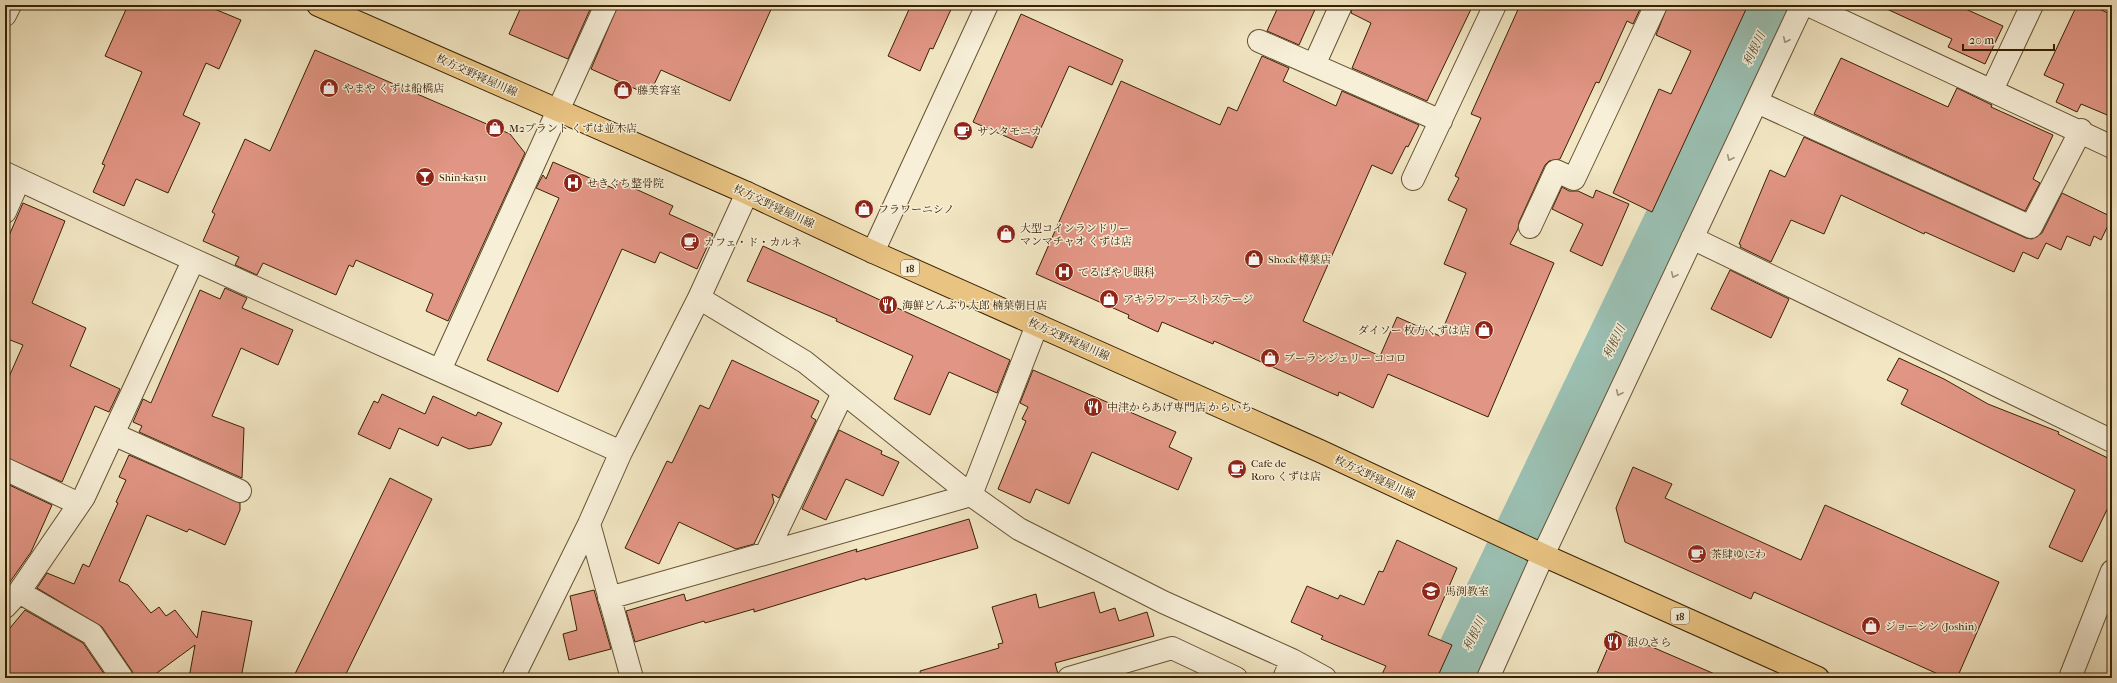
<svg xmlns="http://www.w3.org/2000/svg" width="2117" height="683" font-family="'IM FELL French Canon','Noto Serif JP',serif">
  <rect width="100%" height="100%" fill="#f2e6c3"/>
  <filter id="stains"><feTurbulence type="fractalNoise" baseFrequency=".005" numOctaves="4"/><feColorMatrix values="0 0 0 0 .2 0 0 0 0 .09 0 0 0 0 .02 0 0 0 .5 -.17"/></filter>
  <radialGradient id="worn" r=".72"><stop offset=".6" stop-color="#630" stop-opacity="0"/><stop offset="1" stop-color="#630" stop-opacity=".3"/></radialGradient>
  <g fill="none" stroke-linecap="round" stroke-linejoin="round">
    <path stroke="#9bc0b3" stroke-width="54" d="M 1452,678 L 1775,5"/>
  </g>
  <path fill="#e19584" stroke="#382103" d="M 128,5 L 205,5 L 241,20 L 219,69 L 206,63 L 183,115 L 200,123 L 168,193 L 136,179 L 124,206 L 93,192 L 105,165 L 102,164 L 142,72 L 105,56 Z
    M 522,5 L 592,5 L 568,59 L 509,34 Z
    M 618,5 L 773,5 L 730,101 L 661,70 L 649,95 L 591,69 Z
    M 911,5 L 953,5 L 933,49 L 930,48 L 920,71 L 888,56 Z
    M 1279,5 L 1317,5 L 1299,45 L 1267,31 Z
    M 1353,5 L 1473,5 L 1427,101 L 1352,68 L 1371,23 L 1351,13 Z
    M 1520,5 L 1642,5 L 1633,24 L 1627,21 L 1599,83 L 1596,82 L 1560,159 L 1549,161 L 1545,165 L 1519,222 L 1518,229 L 1510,244 L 1554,263 L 1488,417 L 1388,374 L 1373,408 L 1339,392 L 1338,396 L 1214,341 L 1213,344 L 1162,322 L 1158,332 L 1128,318 L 1129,315 L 1036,274 L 1121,81 L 1220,125 L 1228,107 L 1237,111 L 1262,56 L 1289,68 L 1283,81 L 1336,106 L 1342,91 L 1419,125 L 1408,147 L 1406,146 L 1392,174 L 1372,165 L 1303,321 L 1380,356 L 1397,317 L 1440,336 L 1466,273 L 1444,264 L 1467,209 L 1448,200 L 1459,178 L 1455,176 L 1481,118 L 1471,114 Z
    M 1668,5 L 1748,5 L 1652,212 L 1613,193 L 1659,89 L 1671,94 L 1691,51 L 1656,35 Z
    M 1878,5 L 1957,5 L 2003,26 L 1985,64 L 1948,47 L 1952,39 Z
    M 2077,5 L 2091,5 L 2112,15 L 2112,117 L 2081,104 L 2077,112 L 2056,102 L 2064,84 L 2044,75 Z
    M 1021,14 L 1123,60 L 1112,85 L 1069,66 L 1032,148 L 973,122 Z
    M 315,50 L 510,134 L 525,153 L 448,321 L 426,311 L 433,294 L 356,260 L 353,267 L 349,265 L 336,295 L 263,263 L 257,275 L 235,265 L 239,257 L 203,241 L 215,214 L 212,212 L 245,139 L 270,151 Z
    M 1841,58 L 1948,107 L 1957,88 L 1992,105 L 1991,107 L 2053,135 L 2033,179 L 2040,183 L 2025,211 L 1814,114 Z
    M 1804,137 L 2026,238 L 2032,239 L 2042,233 L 2062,193 L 2112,217 L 2101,240 L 2094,236 L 2090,246 L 2067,236 L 2061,250 L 2046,243 L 2038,259 L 2023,252 L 2014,272 L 1925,232 L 1924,234 L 1841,195 L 1824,234 L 1791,220 L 1771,262 L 1740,247 L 1741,245 L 1739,244 L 1770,170 L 1785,177 Z
    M 553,162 L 615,189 L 618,181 L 673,206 L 669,214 L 713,234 L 697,269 L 660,252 L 655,263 L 622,249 L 558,392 L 487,360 L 559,198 L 536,188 L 543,175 L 546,179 Z
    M 1562,187 L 1569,191 L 1578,191 L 1593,198 L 1596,190 L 1629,204 L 1602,266 L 1570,251 L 1583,224 L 1552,209 Z
    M 23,203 L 65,221 L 32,303 L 86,328 L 70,366 L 120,389 L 109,412 L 95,406 L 62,482 L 5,457 L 5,386 L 23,345 L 5,338 L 5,245 Z
    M 763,246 L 1010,360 L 997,393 L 949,372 L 930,415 L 894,399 L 913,356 L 836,321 L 837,319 L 747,281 Z
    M 1730,270 L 1789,299 L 1771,338 L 1711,309 Z
    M 225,288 L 247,298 L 242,308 L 293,330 L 278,365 L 241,348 L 212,416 L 244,428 L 242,478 L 139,432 L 142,426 L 133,422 L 143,399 L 151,403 L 200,290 L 220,299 Z
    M 1899,358 L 1944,379 L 1988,404 L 2059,432 L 2058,434 L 2112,460 L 2112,499 L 2082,562 L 2049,547 L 2075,490 L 1901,404 L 1908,390 L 1887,380 Z
    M 732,360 L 819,401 L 811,417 L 816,420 L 779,498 L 772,494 L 774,502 L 754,544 L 736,549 L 679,522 L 659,564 L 625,548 L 667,461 L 672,463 L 700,405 L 709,409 Z
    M 1033,370 L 1176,432 L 1169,447 L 1192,458 L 1178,490 L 1092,452 L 1069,504 L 1036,489 L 1030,503 L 998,489 L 1026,421 L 1022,419 L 1028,407 L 1020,403 Z
    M 382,394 L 425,414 L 433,396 L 476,416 L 478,412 L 502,423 L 491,445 L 469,449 L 442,437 L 438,446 L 399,428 L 390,449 L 358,434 L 374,401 L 378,403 Z
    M 839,430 L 882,451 L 881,454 L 899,462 L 883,496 L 846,479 L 826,520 L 802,509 Z
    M 129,455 L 240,503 L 240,510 L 225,545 L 189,529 L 187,532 L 147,515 L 119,581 L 128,585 L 151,613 L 159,607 L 166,616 L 175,610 L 197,638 L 202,611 L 252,621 L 241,678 L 189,678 L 195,645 L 150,678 L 134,678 L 132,671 L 102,627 L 37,588 L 47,573 L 74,584 L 83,564 L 89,567 L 118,503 L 116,502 L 126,480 L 119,477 Z
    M 1633,467 L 1672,484 L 1665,498 L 1801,560 L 1825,505 L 1999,582 L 1957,678 L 1947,678 L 1754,592 L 1751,599 L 1625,542 L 1616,508 Z
    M 390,478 L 432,499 L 344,678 L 293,678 Z
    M 5,483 L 52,505 L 31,552 L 5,589 Z
    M 969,519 L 978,548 L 865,580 L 865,578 L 754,612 L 754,609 L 705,623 L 704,621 L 635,642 L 626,611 L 684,594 L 686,601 L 857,549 L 856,552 Z
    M 1397,540 L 1457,568 L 1428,635 L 1452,645 L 1437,678 L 1380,678 L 1386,666 L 1321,639 L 1323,636 L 1291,622 L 1307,586 L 1338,599 L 1340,595 L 1364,605 L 1379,571 L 1383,572 Z
    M 594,590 L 611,649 L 569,660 L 563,634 L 577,630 L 570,596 Z
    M 1094,592 L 1100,613 L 1115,608 L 1119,621 L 1147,612 L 1154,636 L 1055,663 L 1058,674 L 1043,678 L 921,678 L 920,671 L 999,648 L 998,644 L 1003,643 L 992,607 L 1036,594 L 1039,608 Z
    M 25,610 L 83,643 L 107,678 L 5,678 L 5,634 Z
    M 1615,631 L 1724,678 L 1595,678 Z"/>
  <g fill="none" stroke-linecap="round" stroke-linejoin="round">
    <g stroke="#665233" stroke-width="24">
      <path id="minor" d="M 1808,5 L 2112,147
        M 5,15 L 10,5
        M 1259,41 L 1441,121
        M 1314,65 L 1341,5
        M 1992,90 L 2032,5
        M 1757,102 L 2031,227 L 2081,130
        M 5,173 C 209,269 416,359 621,452
        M 1413,179 L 1495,5
        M 5,212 L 19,180
        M 1530,227 L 1556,171 L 1574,179 L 1656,5
        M 1692,238 L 2112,441
        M 873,252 L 987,5
        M 699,298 L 805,362 L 971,495 L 1019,529 L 1163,602 L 1292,660 L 1325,678
        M 440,370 L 606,5
        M 113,434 L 240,491
        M 5,469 L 79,504
        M 589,524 L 632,678
        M 767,552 L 843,393
        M 19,592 L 92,634 L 122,678
        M 609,598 L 971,495 L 1037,325
        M 5,607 L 19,592 L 84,497 L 193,261
        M 513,678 L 589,524 L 621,452 L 699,298 L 747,193
        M 1069,678 L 1172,648 L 1236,678
        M 1284,678 L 1292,660
        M 1488,678 L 1543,555 L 1802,5
        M 2070,678 L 2112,571"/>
    </g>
    <g stroke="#382103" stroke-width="24">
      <path id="major" d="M 318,5 L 747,193 L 873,252 L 1320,451 L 1543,555 L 1818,678"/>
    </g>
    <use href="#minor" stroke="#f7efd8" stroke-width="22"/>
    <use href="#major" stroke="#e9c382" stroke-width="22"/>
  </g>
  <defs><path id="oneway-chevron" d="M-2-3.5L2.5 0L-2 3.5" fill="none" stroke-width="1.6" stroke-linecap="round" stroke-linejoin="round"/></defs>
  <g stroke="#a19278">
    <use href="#oneway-chevron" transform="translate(1786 40) rotate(115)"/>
    <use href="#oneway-chevron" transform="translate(1730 158) rotate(115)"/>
    <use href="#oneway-chevron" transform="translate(1674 275) rotate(115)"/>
    <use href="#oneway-chevron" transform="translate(1619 393) rotate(115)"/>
  </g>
  <defs>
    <g id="shop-disc" transform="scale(1)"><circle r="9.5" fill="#8f2418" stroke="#f7efd8"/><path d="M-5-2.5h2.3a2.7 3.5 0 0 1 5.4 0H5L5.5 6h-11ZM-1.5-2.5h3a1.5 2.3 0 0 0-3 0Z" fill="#fff"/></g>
    <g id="cafe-disc" transform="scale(1)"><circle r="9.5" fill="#8f2418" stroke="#f7efd8"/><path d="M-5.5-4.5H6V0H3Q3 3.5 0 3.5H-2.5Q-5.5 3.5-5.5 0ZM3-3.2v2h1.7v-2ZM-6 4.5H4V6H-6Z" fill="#fff"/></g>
    <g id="bar-disc" transform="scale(1)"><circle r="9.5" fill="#8f2418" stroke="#f7efd8"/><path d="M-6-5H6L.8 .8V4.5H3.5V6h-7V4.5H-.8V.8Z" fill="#fff"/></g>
    <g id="hospital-disc" transform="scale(1)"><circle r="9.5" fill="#8f2418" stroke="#f7efd8"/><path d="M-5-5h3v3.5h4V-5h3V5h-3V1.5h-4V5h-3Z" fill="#fff"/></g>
    <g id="restaurant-disc" transform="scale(1)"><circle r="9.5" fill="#8f2418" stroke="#f7efd8"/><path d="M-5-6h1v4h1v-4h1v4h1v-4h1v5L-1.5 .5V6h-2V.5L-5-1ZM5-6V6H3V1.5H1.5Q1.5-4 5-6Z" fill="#fff"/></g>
    <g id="school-disc" transform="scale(1)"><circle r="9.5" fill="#8f2418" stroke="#f7efd8"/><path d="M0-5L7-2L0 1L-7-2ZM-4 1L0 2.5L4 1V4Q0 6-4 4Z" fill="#fff"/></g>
  </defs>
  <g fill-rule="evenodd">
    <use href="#shop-disc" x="329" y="88"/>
    <use href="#shop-disc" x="623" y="90"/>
    <use href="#shop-disc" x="495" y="128"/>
    <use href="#cafe-disc" x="963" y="131"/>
    <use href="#bar-disc" x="425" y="177"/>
    <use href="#hospital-disc" x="573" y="183"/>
    <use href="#shop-disc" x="864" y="209"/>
    <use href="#shop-disc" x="1006" y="234"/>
    <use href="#cafe-disc" x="690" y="242"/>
    <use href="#shop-disc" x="1254" y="259"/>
    <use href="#hospital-disc" x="1064" y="272"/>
    <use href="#shop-disc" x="1109" y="299"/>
    <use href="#restaurant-disc" x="888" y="305"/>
    <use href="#shop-disc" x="1484" y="330"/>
    <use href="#shop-disc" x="1270" y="358"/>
    <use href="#restaurant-disc" x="1093" y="407"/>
    <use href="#cafe-disc" x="1237" y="469"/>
    <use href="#cafe-disc" x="1697" y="554"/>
    <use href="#school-disc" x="1431" y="591"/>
    <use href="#shop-disc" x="1871" y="626"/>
    <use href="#restaurant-disc" x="1613" y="642"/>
  </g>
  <g text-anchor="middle" stroke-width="3" stroke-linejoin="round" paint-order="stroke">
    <g fill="#f7efd8" stroke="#715f43" stroke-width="1">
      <rect x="901" y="260" width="18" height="16" rx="3"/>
      <rect x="1671" y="608" width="18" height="16" rx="3"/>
    </g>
    <g font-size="10" font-weight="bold" fill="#382103">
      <text x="910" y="272">18</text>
      <text x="1680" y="620">18</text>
    </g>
    <g font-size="11" fill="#382103" stroke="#f7efd8">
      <text transform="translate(477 75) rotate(24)" y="4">枚方交野寝屋川線</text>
      <text transform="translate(774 206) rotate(25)" y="4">枚方交野寝屋川線</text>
      <text transform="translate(1069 339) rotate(24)" y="4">枚方交野寝屋川線</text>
      <text transform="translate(1375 477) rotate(25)" y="4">枚方交野寝屋川線</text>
    </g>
    <g font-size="11" fill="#382103" stroke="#f7efd8" text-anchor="start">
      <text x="343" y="92">やまや くずは船橋店</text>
      <text x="637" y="94">藤美容室</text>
      <text x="509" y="132">M2プラント くずは並木店</text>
      <text x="977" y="135">サンタモニカ</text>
      <text x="439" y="181">Shin-ka511</text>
      <text x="587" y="187">せきぐち整骨院</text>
      <text x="878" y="213">フラワーニシノ</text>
      <text x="1020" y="232">大型コインランドリー<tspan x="1020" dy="13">マンマチャオ くずは店</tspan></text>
      <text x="704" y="246">カフェ・ド・カルネ</text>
      <text x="1268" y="263">Shock 樟葉店</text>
      <text x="1078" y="276">てるばやし眼科</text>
      <text x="1123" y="303">アキラファーストステージ</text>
      <text x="902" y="309">海鮮どんぶり太郎 楠葉朝日店</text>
      <text x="1470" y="334" text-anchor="end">ダイソー 枚方くずは店</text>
      <text x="1284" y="362">ブーランジェリー ココロ</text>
      <text x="1107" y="411">中津からあげ専門店 からいち</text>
      <text x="1251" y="467">Cafe de<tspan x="1251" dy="13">Roro くずは店</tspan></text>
      <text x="1711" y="558">茶肆ゆにわ</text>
      <text x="1445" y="595">馬渕教室</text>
      <text x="1885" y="630">ジョーシン (Joshin)</text>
      <text x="1627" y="646">銀のさら</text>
    </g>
    <g font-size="12" font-style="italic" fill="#565138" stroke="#f7efd8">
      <text transform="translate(1754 49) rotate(-64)" y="4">利根川</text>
      <text transform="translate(1614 342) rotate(-64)" y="4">利根川</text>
      <text transform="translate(1474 634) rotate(-64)" y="4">利根川</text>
    </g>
  </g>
  <rect width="2117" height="683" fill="none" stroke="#f2e6c3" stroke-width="20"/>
  <rect x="6" y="6" width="2105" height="671" fill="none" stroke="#382103" stroke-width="2"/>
  <rect x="10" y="10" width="2097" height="663" fill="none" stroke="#382103"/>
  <path d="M1963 44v6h91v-6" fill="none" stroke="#382103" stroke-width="2"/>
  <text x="1969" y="44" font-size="12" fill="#382103" stroke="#f7efd8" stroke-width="3" paint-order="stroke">20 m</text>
  <rect width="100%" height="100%" filter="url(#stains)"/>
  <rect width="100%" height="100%" fill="url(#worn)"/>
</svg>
